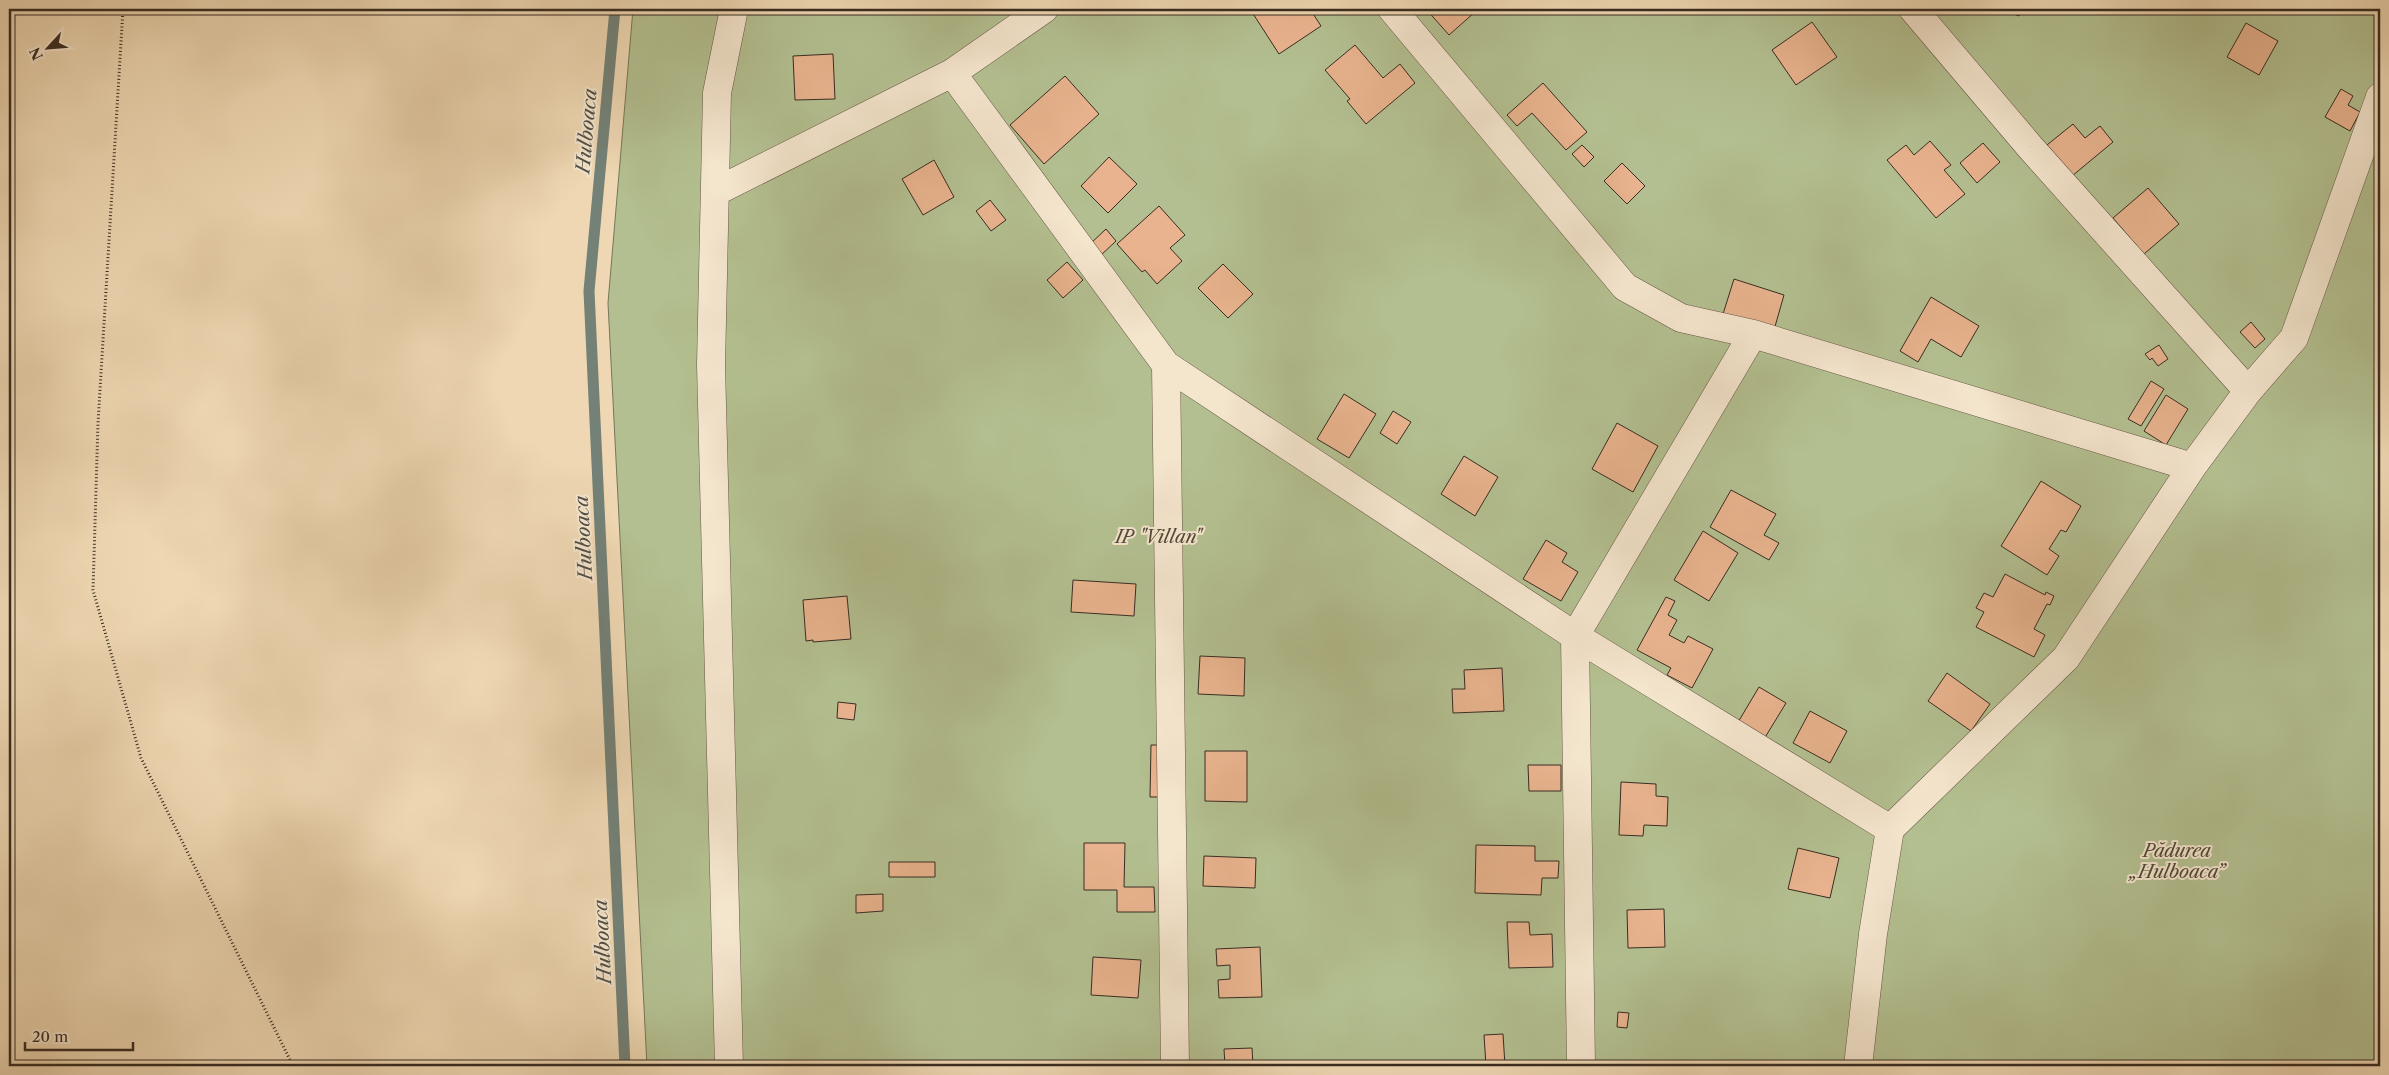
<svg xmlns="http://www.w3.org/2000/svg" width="2389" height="1075" font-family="'Libre Caslon Text',serif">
  <rect width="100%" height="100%" fill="#eed7b2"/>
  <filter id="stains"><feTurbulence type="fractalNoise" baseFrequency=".004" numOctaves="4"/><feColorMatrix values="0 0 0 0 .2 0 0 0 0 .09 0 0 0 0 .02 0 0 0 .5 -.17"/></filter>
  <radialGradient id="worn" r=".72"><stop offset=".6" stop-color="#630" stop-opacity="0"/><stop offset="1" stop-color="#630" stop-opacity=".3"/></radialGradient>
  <path fill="#b3bf90" stroke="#767659" d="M 633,9 L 2380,9 L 2380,1066 L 647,1066 L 608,303 Z"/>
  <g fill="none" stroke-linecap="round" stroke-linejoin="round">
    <path stroke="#738177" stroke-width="11" d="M 615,9 L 589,291 L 625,1066"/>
  </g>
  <path fill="#e8b38e" stroke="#392c22" d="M 1250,9 L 1310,9 L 1321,26 L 1279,54 Z
    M 1426,9 L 1472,9 L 1475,12 L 1449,35 Z
    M 2001,9 L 2022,9 L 2019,16 Z
    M 1812,22 L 1837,57 L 1796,85 L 1772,50 Z
    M 2246,23 L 2278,41 L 2259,75 L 2227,57 Z
    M 1355,45 L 1383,78 L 1400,64 L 1415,83 L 1366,124 L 1347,101 L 1350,99 L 1325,70 Z
    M 833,54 L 835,99 L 795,100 L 793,56 Z
    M 1065,76 L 1099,114 L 1044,164 L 1010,125 Z
    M 1543,83 L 1587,132 L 1566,150 L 1532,113 L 1517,126 L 1507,115 Z
    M 2341,89 L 2353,96 L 2348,105 L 2360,112 L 2350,131 L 2325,117 Z
    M 2073,124 L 2085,138 L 2100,126 L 2113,142 L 2072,176 L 2047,145 Z
    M 1930,141 L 1951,165 L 1944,170 L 1965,194 L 1936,218 L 1887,160 L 1906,145 L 1914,155 Z
    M 1983,143 L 2000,162 L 1977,183 L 1960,163 Z
    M 1582,145 L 1594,157 L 1584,167 L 1572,154 Z
    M 1109,157 L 1137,184 L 1108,213 L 1081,186 Z
    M 934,160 L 954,197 L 923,215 L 902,179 Z
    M 1622,163 L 1645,186 L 1627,204 L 1604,181 Z
    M 2148,188 L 2179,224 L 2144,254 L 2113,218 Z
    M 990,200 L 1006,220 L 991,231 L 976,211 Z
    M 1159,206 L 1185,235 L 1170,248 L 1182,261 L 1157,284 L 1145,270 L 1142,272 L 1117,244 Z
    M 1106,229 L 1116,241 L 1100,256 L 1089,245 Z
    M 1067,262 L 1083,280 L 1063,298 L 1047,280 Z
    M 1223,264 L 1253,294 L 1228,318 L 1198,288 Z
    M 1734,279 L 1784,295 L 1774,330 L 1723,314 Z
    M 1931,297 L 1979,326 L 1961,357 L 1931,339 L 1918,362 L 1900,351 Z
    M 2251,322 L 2265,339 L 2255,348 L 2240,332 Z
    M 2159,345 L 2168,359 L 2158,366 L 2152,358 L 2150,360 L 2145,354 Z
    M 2151,381 L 2164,389 L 2141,426 L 2128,419 Z
    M 1344,394 L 1376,414 L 1349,458 L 1317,439 Z
    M 2166,395 L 2188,409 L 2166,445 L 2144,431 Z
    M 1393,411 L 1411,422 L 1397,444 L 1380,433 Z
    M 1617,423 L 1658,446 L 1633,492 L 1592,469 Z
    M 1464,456 L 1498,477 L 1475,516 L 1441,494 Z
    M 2041,481 L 2081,506 L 2066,532 L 2061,530 L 2049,549 L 2059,556 L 2047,575 L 2001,546 Z
    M 1731,490 L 1776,514 L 1764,535 L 1779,543 L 1769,560 L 1710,527 Z
    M 1703,531 L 1738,553 L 1709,601 L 1674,580 Z
    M 1546,540 L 1567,553 L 1562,562 L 1578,572 L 1561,601 L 1523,579 Z
    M 2005,574 L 2045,595 L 2046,592 L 2054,596 L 2050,605 L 2047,604 L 2034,629 L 2045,635 L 2034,657 L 1976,627 L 1984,612 L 1976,608 L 1984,593 L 1993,597 Z
    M 1073,580 L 1136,584 L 1134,616 L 1071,612 Z
    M 847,596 L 851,639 L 813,642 L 813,640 L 806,641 L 803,600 Z
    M 1666,597 L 1675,601 L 1668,615 L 1677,620 L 1669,635 L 1684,643 L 1688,636 L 1713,649 L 1692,688 L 1667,675 L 1671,668 L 1637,650 Z
    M 1200,656 L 1245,658 L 1244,696 L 1198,694 Z
    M 1502,668 L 1504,711 L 1453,713 L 1452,689 L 1465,689 L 1464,670 Z
    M 1947,673 L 1990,704 L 1971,731 L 1928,701 Z
    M 1759,687 L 1786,703 L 1761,744 L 1734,729 Z
    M 838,702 L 856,704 L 854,720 L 837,718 Z
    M 1810,711 L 1847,731 L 1830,763 L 1793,743 Z
    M 1151,745 L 1167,745 L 1167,797 L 1150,797 Z
    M 1205,751 L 1247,751 L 1247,802 L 1205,801 Z
    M 1528,765 L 1561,765 L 1561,791 L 1529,791 Z
    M 1621,782 L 1656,784 L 1656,796 L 1668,797 L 1667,826 L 1644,825 L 1643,836 L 1619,835 Z
    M 1084,843 L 1125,843 L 1124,887 L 1154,887 L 1155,912 L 1117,912 L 1117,890 L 1084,890 Z
    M 1476,845 L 1535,846 L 1535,861 L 1559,861 L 1558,878 L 1542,878 L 1541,895 L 1475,893 Z
    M 1798,848 L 1839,858 L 1830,898 L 1788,889 Z
    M 1204,856 L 1256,858 L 1255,888 L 1203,886 Z
    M 889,862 L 935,862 L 935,877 L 889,877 Z
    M 883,894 L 883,911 L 856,913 L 856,895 Z
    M 1664,909 L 1665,947 L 1628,948 L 1627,910 Z
    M 1507,922 L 1529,922 L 1530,935 L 1552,934 L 1553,967 L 1509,968 Z
    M 1260,947 L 1262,997 L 1219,998 L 1218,980 L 1230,979 L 1230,965 L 1217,966 L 1216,949 Z
    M 1093,957 L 1141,960 L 1138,998 L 1091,995 Z
    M 1618,1012 L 1629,1013 L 1627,1028 L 1617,1027 Z
    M 1503,1034 L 1505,1066 L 1486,1066 L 1484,1035 Z
    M 1252,1048 L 1253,1066 L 1225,1066 L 1224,1049 Z"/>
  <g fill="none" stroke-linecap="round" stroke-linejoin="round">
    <g stroke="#665746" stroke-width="29">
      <path id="minor" d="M 1392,9 L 1625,287 L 1681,318 L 1753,334 L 2192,467
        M 1913,9 L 2030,147 L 2248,391
        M 952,73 L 1166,365 L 1575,636 L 1890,829
        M 715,192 L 952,73 L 1044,9
        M 1166,365 L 1175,1066
        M 729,1066 L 711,365 L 717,93 L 734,9
        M 1581,1066 L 1575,636 L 1753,334
        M 1858,1066 L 1873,934 L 1890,829 L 2066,658 L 2192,467 L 2248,391 L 2294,338 L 2380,97"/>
    </g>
    <path stroke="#392c22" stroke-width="3" stroke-dasharray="1 2.5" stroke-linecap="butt" d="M 123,9 L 98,423 L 93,590 L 141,758 L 293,1066"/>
    <use href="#minor" stroke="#f4e5cd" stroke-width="28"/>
  </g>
  <g text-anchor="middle" stroke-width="4" stroke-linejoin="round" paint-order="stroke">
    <g font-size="18" font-style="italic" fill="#514938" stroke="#f4e5cd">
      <text x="1158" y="543">IP "Villan"</text>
      <text x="2177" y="857">Pădurea<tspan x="2177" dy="21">„Hulboaca”</tspan></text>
    </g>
    <g font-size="19" font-style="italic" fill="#514f46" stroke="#f4e5cd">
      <text transform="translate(586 131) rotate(-85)" y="7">Hulboaca</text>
      <text transform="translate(583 538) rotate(-93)" y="7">Hulboaca</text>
      <text transform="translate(602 942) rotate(-93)" y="7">Hulboaca</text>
    </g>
  </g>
  <rect width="2389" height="1075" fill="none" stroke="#eed7b2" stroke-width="30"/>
  <rect x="10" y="10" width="2369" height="1055" fill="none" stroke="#392c22" stroke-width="2.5"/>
  <rect x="15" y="15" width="2359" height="1045" fill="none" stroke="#392c22"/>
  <g transform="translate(48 48) rotate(244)" stroke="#f4e5cd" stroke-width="4" paint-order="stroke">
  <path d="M0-4L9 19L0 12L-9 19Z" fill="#392c22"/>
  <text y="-8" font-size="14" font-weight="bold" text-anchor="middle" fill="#392c22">N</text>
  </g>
  <path d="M25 1042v8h108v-8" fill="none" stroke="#392c22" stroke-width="2.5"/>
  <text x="32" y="1042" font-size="15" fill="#392c22" stroke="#f4e5cd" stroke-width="4" paint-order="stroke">20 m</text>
  <rect width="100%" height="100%" filter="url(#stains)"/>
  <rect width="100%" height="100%" fill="url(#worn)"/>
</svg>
